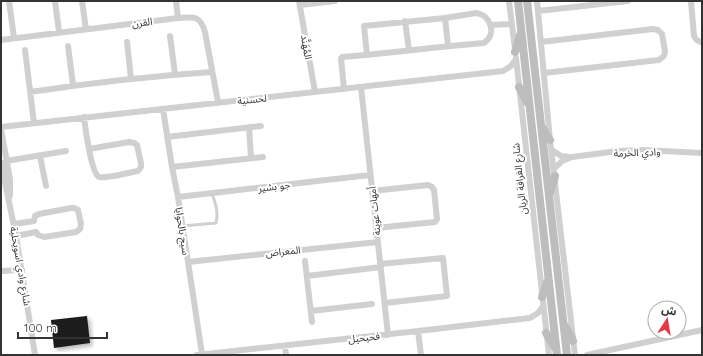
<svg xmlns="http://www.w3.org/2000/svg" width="703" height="356" font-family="Quicksand,'Noto Sans Arabic',sans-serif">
  <defs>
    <filter id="shadow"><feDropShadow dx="3" dy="3" stdDeviation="2" flood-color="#0004"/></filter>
  </defs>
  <rect width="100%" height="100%" fill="#fff"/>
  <path fill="#1a1a1a" filter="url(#shadow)" d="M 87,316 L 90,343 L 54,348 L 51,320 Z"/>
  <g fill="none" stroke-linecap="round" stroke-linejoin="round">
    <path stroke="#d0d0d0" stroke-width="3" d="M 182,226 L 216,223 C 219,212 215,203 212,193"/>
    <path stroke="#d0d0d0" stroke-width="6" d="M 9,1 L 14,38
      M 55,1 L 59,32
      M 82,1 L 86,29
      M 176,1 L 178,18
      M 299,1 L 315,92
      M 509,1 L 515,49
      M 537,1 L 550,140 L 575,355
      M 691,1 L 694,36 C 696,40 698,42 702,42
      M 300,5 L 335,1
      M 538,11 L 628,1
      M 445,18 L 448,46
      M 405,21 L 409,50
      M 491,25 L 511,24
      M 170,36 L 175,74
      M 1,40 L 178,18 C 194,17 200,15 205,32 L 218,102
      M 127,42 L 131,79
      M 541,42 L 653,29 L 658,30 L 662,34 L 665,51 L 664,56 L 659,60 L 544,73
      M 68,46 L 73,85
      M 25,50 L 34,123
      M 516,58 L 549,355
      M 361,87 L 388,335
      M 344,89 L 341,58 L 342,57 C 389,53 436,47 484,43 C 497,34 491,15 476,13 L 445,18 L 364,26 L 367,55
      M 30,92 C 90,83 151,76 212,72
      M 163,109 L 172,167 L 178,197 L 188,262 L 202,354
      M 84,117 C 85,126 91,173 99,177 C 105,179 131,172 138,171 L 141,167 L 141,163 L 137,145 L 134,143 L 129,142 L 89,149
      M 1,127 L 503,71 L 511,66 L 516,59
      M 249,127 L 251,158
      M 1,129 L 10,179 L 10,196
      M 167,137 L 261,126
      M 552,150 L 561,156 L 570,157
      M 40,156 L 46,186
      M 6,161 L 66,151
      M 1,163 L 16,236 L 35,355
      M 172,167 L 263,157
      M 554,169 L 562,161 L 572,157 L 618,151 L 643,150 L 702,153
      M 372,191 L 428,185 L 432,187 L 434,190 L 437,219 L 435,222 L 376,228
      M 178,197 L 370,175
      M 14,224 L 34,221 L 35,216 L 39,214 L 71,208 L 74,208 L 78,210 L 81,224 L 80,229 L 76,232 L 44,237 L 38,235 L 36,232 L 16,236
      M 305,261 L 312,322
      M 188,262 L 378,242
      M 380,264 L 443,258 L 447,296 L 385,303
      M 1,271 L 22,270
      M 307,276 L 381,267
      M 311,311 L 372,304
      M 418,331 L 421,355
      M 285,346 L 286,355
      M 197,355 L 418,331 L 530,318 L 538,313 L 543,306
      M 587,355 L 702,330"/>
    <path stroke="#bdbdbd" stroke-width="8" d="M 518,1 L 557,355
      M 527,1 L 567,355
      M 515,52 L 520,35
      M 519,87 L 527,102
      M 542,127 L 550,140
      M 550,193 L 555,176
      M 542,297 L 547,282
      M 565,326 L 573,341
      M 546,333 L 555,348"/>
  </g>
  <g text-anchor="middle" stroke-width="4" stroke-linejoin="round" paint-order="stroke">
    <g font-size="10" fill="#333" stroke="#fff">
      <text transform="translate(142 22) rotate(-7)" y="4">القرن</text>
      <text transform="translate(307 47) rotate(80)" y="4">المُهَنَّد</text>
      <text transform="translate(252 99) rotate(-6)" y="4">لحسنية</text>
      <text transform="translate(637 152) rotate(-2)" y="4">وادي الخرمة</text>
      <text transform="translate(519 179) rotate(-96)" y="4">شارع الغرافة الريان</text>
      <text transform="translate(274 186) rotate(-7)" y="4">جو بشير</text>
      <text transform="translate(374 211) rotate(-96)" y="4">أمهات عوينة</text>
      <text transform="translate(183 231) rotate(81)" y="4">سيج بالحوايا</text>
      <text transform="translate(283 251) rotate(-6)" y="4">المعراض</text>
      <text transform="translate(21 266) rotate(80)" y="4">شارع وادي اسويحلية</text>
      <text transform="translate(364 337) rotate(-6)" y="4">فحيحيل</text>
    </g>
  </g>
  <rect width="703" height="356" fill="none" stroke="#333333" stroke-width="4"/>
  <g transform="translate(667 320) rotate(12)"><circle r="19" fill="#ffffff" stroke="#adadad"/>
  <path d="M0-3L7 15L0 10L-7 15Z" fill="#e63946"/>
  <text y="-6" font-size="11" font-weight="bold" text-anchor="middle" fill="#333333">ش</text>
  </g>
  <path d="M18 332v6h89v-6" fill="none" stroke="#333333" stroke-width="2"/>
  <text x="24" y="332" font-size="12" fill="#333333" stroke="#ffffff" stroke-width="3" paint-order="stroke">100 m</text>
</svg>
